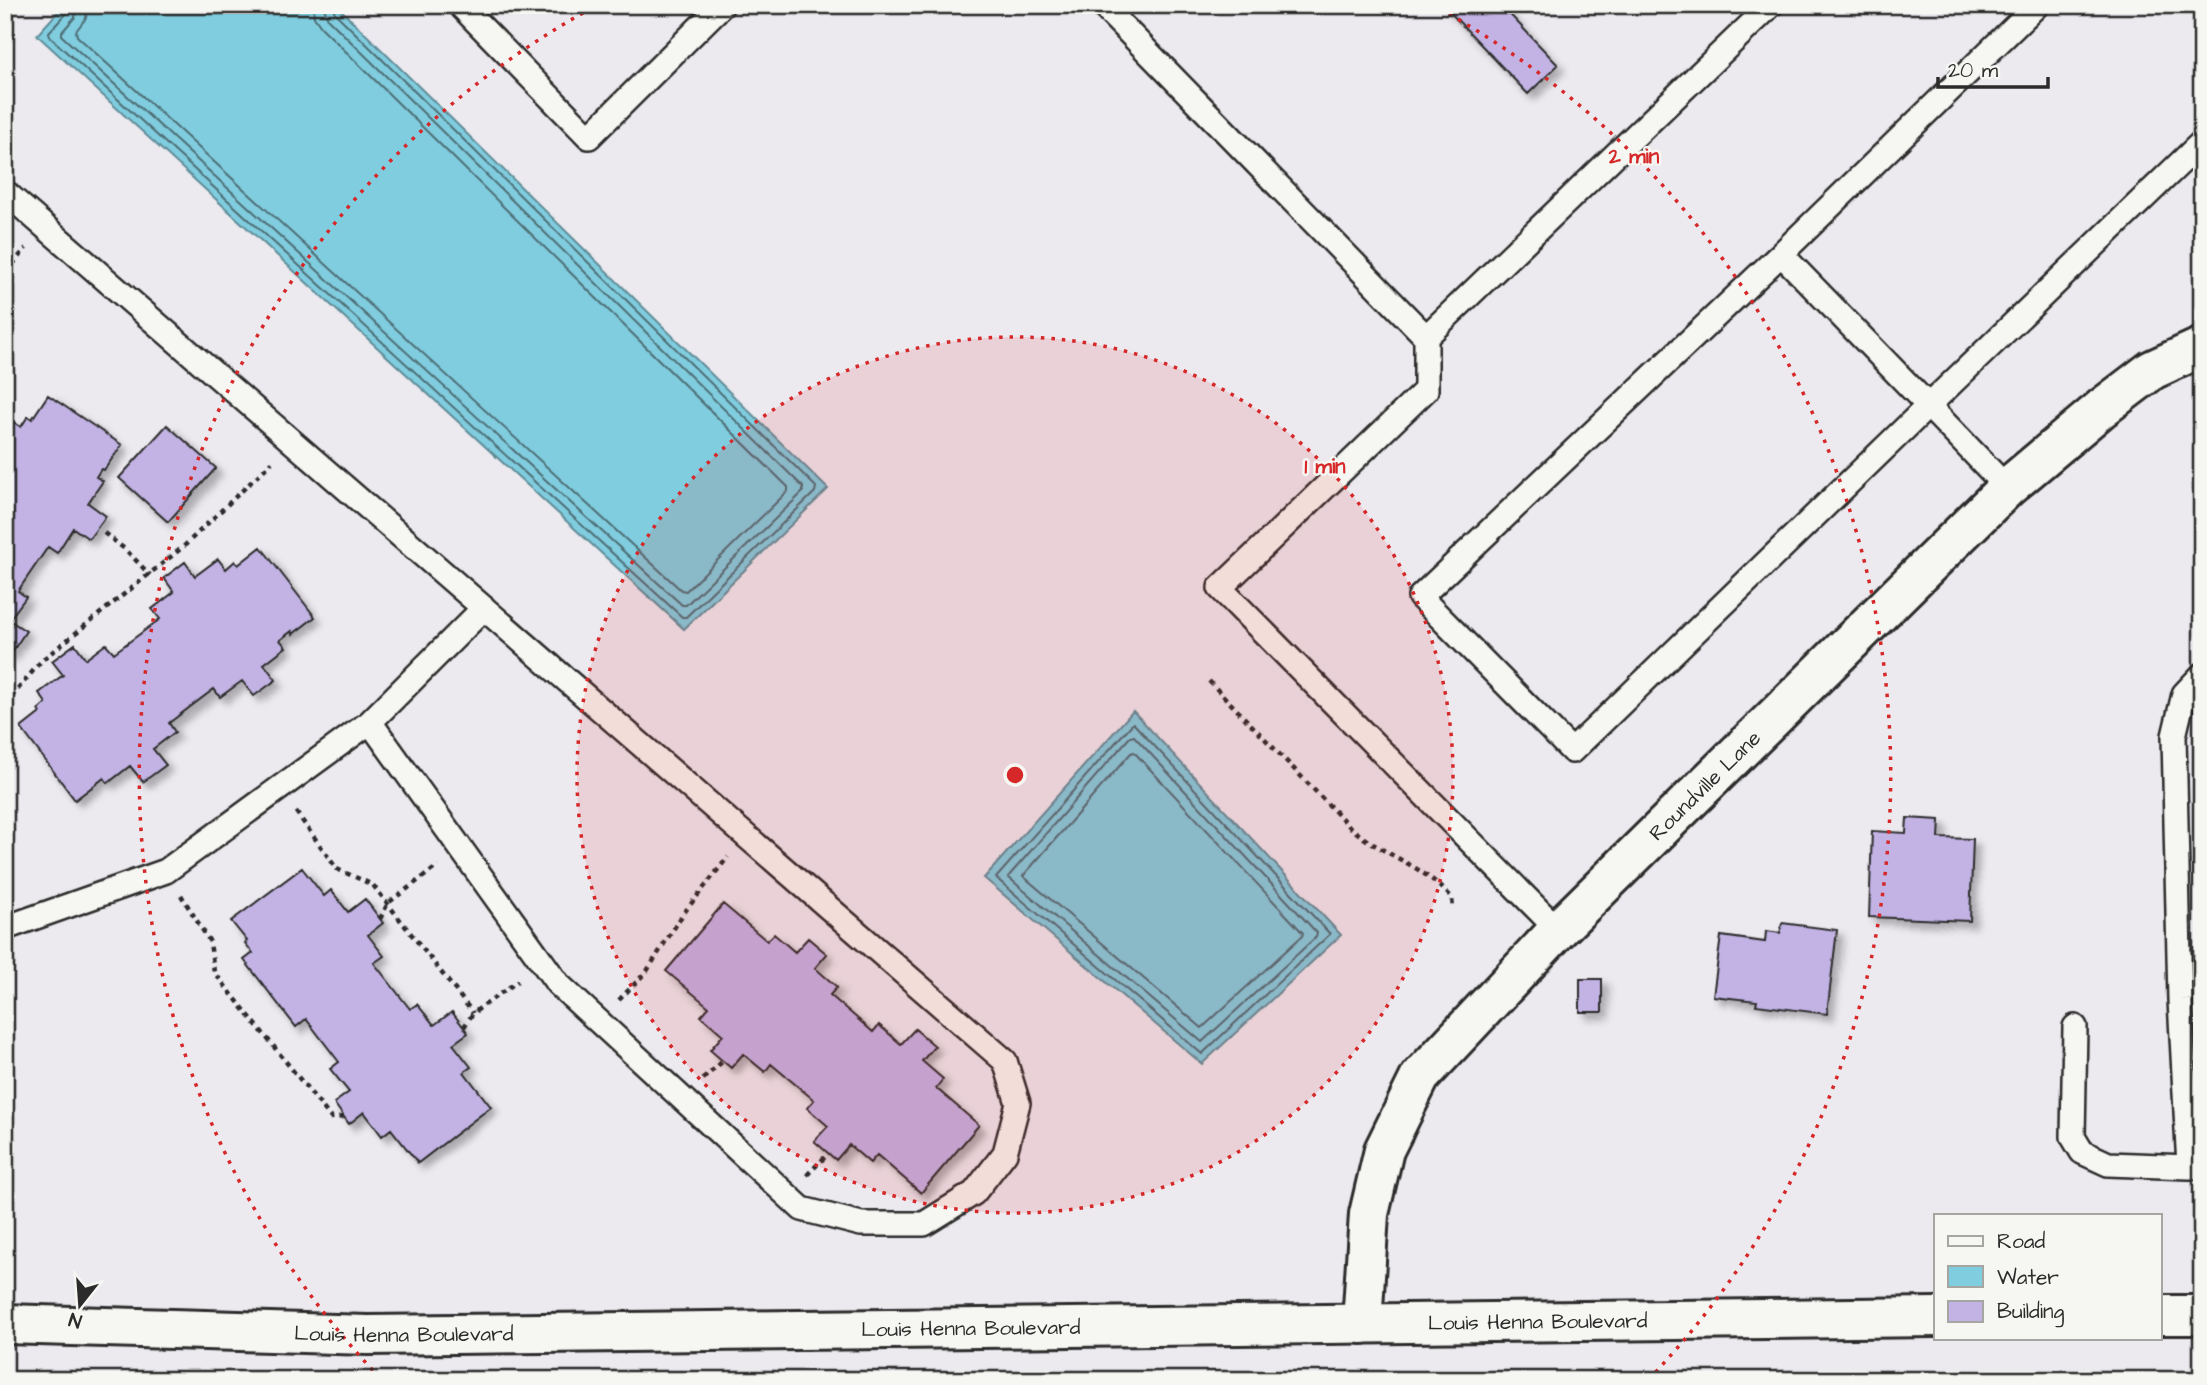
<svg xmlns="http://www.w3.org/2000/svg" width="2207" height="1385" font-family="'Architects Daughter',sans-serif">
  <defs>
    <filter id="shadow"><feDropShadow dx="6" dy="6" stdDeviation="3.5" flood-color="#0004"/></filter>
  </defs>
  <rect width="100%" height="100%" fill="#ece9ef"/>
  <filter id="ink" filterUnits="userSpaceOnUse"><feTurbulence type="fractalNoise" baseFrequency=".0143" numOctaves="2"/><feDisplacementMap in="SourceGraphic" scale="14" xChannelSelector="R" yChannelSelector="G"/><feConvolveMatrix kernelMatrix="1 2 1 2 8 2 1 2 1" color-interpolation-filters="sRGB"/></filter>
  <g filter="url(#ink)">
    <path fill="#80cddf" stroke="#5e8c97" stroke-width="2" d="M 64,5 L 336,5 L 828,489 L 684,629 L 37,35 Z
      M 1133,711 L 1341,935 L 1202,1064 L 984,878 Z"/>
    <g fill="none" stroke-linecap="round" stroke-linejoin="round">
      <path stroke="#4d6c73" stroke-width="2" d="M 69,5 L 68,12 L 49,32 L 50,37 L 682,617 L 686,617 L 815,492 L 816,487 L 335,13 L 332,5
        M 78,5 L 75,17 L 62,32 L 62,36 L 682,605 L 686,605 L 803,492 L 803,487 L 328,19 L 323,5
        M 88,5 L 86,18 L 76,31 L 77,36 L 681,590 L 686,591 L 788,491 L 788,487 L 321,27 L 314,17 L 313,5
        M 1133,723 L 1330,934 L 1202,1054 L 996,878 Z
        M 1134,736 L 1317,933 L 1316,937 L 1202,1042 L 1008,877 L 1130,737 Z
        M 1134,752 L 1303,933 L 1302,936 L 1202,1028 L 1023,876 L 1131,753 Z"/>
    </g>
    <path fill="#c2b3e4" stroke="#2b2b2b" stroke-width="2" filter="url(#shadow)" d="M 1443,5 L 1501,5 L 1558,65 L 1528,94 Z
      M 48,395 L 122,445 L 104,470 L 101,469 L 96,477 L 103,481 L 88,503 L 106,516 L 89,539 L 73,528 L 57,553 L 48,547 L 18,591 L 26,597 L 9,620 L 26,631 L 10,655 L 5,652 L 5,430 L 12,421 L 21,427 L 28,416 L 32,419 Z
      M 167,425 L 216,468 L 168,522 L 119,478 Z
      M 261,547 L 315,617 L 293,634 L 292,631 L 280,640 L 286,647 L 264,664 L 276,680 L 254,696 L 242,681 L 220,697 L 214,689 L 169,723 L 175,732 L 153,749 L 166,765 L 143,782 L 130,766 L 108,783 L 104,778 L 75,800 L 21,728 L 40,713 L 38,710 L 46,703 L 39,693 L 63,675 L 52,661 L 75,644 L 86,659 L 106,644 L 114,653 L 160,619 L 152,609 L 174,592 L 164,578 L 185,562 L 195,576 L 218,559 L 226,569 L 235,561 L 238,565 Z
      M 1907,818 L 1940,820 L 1939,838 L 1973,839 L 1970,921 L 1869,917 L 1872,831 L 1906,833 Z
      M 302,868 L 324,896 L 331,890 L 348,912 L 365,899 L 383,923 L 368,935 L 384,956 L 374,963 L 410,1009 L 417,1004 L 434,1025 L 452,1012 L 468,1033 L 453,1044 L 471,1067 L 464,1072 L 491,1107 L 418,1163 L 391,1129 L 382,1136 L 364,1112 L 349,1124 L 334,1103 L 349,1092 L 330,1069 L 339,1062 L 306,1019 L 296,1027 L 244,960 L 253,953 L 245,943 L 247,941 L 231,921 Z
      M 723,904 L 767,941 L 774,934 L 795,952 L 808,938 L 827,954 L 815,968 L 837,987 L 830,995 L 873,1032 L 879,1025 L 901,1044 L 915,1029 L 935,1046 L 922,1061 L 943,1079 L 936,1088 L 979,1125 L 921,1193 L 877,1155 L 870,1163 L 849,1145 L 836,1160 L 814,1141 L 828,1126 L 807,1108 L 814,1100 L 771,1064 L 765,1072 L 743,1054 L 731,1068 L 710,1050 L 723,1035 L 701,1016 L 709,1007 L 666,971 Z
      M 1782,923 L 1837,930 L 1827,1014 L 1756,1005 L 1757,1001 L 1713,996 L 1721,936 L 1765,942 L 1766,931 L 1780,933 Z
      M 1580,979 L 1602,979 L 1602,1012 L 1580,1012 Z"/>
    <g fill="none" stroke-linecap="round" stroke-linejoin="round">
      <g stroke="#2b2b2b" stroke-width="28">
        <path id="service" d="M 460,5 L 589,137 L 722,5
          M 1102,5 L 1426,337
          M 5,192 L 1005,1061 L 1018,1103 L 1005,1153 L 974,1193 L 924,1224 L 861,1224 L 802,1209 L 558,984 L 370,722 L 166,871 L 5,928
          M 1781,254 L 2037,5
          M 2007,488 C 1932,409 1857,332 1781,254 L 1420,597 L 1572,751 L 1892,441 L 1928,406 L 2202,142
          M 2202,675 L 2184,694 L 2174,736 L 2180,1000 L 2189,1167 L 2202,1167
          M 370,722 L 484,608
          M 1558,930 L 1220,588 L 1426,390 L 1426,337 L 1771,5
          M 2075,1027 L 2073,1137 L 2082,1152 L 2108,1164 L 2189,1167"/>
      </g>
      <g stroke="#2b2b2b" stroke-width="44">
        <g id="minor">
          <path id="s1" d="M 1362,1324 L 1369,1214 L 1384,1150 L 1420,1077 L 1558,930 L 2007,488 L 2102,408 L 2152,370 L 2202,347"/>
        </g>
      </g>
      <g stroke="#2b2b2b" stroke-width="44">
        <g id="secondary">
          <path d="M 2160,1315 L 2202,1315"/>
          <path id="s2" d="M 5,1324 L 368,1335 L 1936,1317"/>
        </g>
      </g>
      <path stroke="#2b2b2b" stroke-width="4.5" stroke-dasharray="5 5" stroke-linecap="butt" d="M 5,283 L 9,269 L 26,248
        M 104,533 L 126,550 L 150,575
        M 1209,681 L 1349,826 C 1382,856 1420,862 1452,898 L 1453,909
        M 5,705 L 42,660 L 183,547 L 272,462
        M 296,812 L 337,869 L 373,885 L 473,1013
        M 181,895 L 210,942 L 214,972 L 331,1118 L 345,1117
        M 380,919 L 388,903 L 438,866
        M 619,1000 L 647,971 L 683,914 L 728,857
        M 464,1027 L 473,1013 L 518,981
        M 703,1079 L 723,1061
        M 807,1175 L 829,1153"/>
      <use href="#service" stroke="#f6f6f2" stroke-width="23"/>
      <use href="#minor" stroke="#f6f6f2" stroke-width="38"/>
      <use href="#secondary" stroke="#f6f6f2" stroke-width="38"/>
    </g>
  </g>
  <circle cx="1015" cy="775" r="438" fill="#d62828" fill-opacity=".12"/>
  <g fill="none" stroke="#d62828" stroke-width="3.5" stroke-dasharray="3.5 7">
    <circle cx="1015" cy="775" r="438"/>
    <path d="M380 1378A876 876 0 0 1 590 9M1440 9A876 876 0 0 1 1650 1378"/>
  </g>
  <g text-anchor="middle" stroke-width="5" stroke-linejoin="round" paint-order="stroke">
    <g font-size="21" fill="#2b2b2b" stroke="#f6f6f2">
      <text dy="7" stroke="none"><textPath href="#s1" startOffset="665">Roundville Lane</textPath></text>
      <text dy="7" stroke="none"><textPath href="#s2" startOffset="1533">Louis Henna Boulevard</textPath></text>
      <text dy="7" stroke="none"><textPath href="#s2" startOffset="966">Louis Henna Boulevard</textPath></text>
      <text dy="7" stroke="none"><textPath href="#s2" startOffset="399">Louis Henna Boulevard</textPath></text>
    </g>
  </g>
  <circle cx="1015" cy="775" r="10" fill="#d62828" stroke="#f6f6f2" stroke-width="3.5"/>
  <g font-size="21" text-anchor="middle" font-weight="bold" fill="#d62828" stroke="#f6f6f2" stroke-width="5" stroke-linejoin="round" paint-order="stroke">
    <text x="1634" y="163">2 min</text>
    <text x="1325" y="473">1 min</text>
  </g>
  <rect width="2207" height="1385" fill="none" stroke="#f6f6f2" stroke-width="28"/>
  <rect x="14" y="14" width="2179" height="1357" fill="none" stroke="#2b2b2b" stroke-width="2.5" filter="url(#ink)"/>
  <rect x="1934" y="1214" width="228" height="126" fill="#f6f6f2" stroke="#a5a5a2" stroke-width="2"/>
  <rect x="1948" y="1236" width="35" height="10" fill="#f6f6f2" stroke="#a5a5a2" stroke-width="2"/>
  <text x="1997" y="1248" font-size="21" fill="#2b2b2b">Road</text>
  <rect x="1948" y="1266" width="35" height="21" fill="#80cddf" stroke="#a5a5a2" stroke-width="2"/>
  <text x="1997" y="1284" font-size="21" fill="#2b2b2b">Water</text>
  <rect x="1948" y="1301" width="35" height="21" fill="#c2b3e4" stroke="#a5a5a2" stroke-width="2"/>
  <text x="1997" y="1318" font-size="21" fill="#2b2b2b">Building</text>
  <g transform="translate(80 1305) rotate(197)" stroke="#f6f6f2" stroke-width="5" paint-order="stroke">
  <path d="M0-5L12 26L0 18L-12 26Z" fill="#2b2b2b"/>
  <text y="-10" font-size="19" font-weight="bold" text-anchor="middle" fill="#2b2b2b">N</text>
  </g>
  <path d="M1938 77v10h110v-10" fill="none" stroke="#2b2b2b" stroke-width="3.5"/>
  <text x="1948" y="77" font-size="21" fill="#2b2b2b" stroke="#f6f6f2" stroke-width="5" paint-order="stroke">20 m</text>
</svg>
